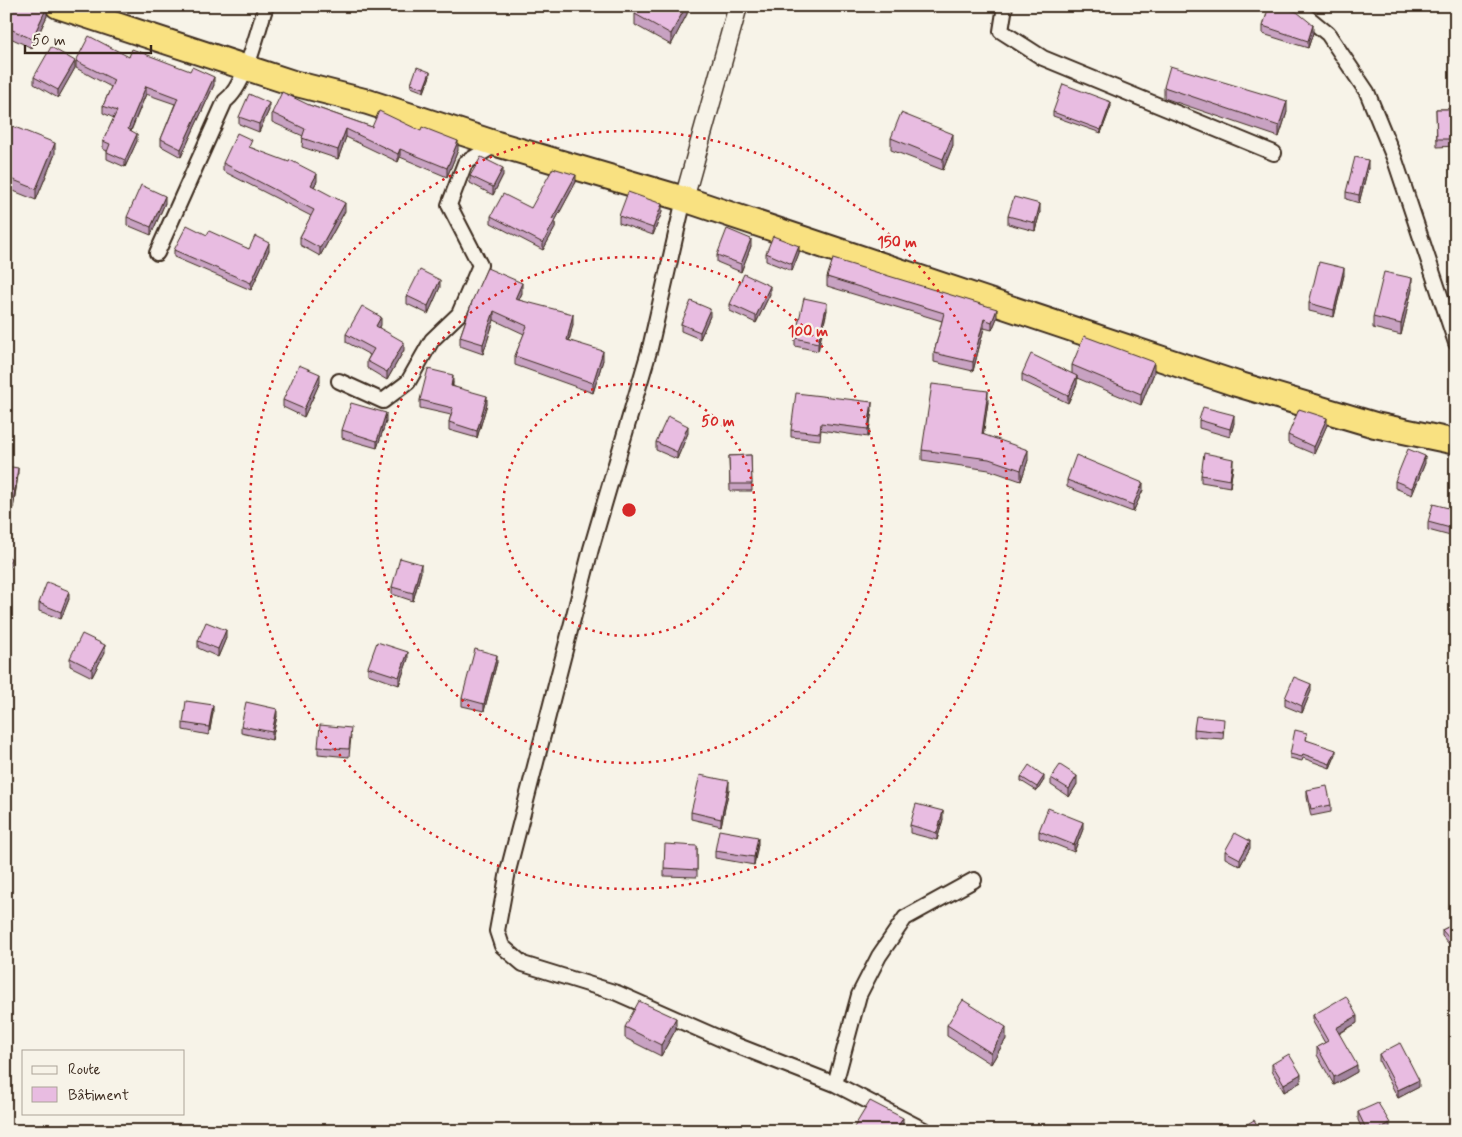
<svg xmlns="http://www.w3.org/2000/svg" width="1462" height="1137" font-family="Mynerve,sans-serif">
  <rect width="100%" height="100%" fill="#f7f3e8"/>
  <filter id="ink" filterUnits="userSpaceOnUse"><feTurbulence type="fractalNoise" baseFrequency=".02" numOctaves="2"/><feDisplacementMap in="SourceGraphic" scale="10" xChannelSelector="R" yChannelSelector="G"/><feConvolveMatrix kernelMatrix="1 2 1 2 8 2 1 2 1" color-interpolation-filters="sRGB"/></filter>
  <g filter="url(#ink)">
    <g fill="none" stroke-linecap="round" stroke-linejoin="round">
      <g stroke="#3b2a1e" stroke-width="18">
        <path id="minor" d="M 1005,6 L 1001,31 L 1043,58 L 1274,153
          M 1294,6 L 1328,34 L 1367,92 L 1395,160 L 1456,343
          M 684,199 L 650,348 L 591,549 L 508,871 L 497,931 L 502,946 L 523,964 L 617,993 L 728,1042 L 835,1084 L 926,1131
          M 157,253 L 225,101 C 246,86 257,31 266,6
          M 339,381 L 383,401 L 408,382 L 432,340 L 459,314 L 480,265 L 449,205 L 465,163 L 497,144
          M 835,1084 L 859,995 L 879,956 L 905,918 L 974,880"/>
      </g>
      <g stroke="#3b2a1e" stroke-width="21">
        <path id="tertiary" d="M 684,199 L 738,6"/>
      </g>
      <g stroke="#3b2a1e" stroke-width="28">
        <path id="trunk" d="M 58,6 L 293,83 L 368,102 L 497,144 L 684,199 L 1237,384 L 1375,425 L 1456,442"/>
      </g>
      <use href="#minor" stroke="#f7f3e8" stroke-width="14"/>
      <use href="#tertiary" stroke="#f7f3e8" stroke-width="18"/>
      <use href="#trunk" stroke="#f9e181" stroke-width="24"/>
    </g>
    <path fill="#c8a2c2" stroke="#3b2a1e" d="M 6,6 L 47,16 L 32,48 L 6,36 Z
      M 687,6 L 687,14 L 671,45 L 635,25 L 635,14 Z
      M 1263,26 L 1313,33 L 1308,48 L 1263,34 Z
      M 1456,33 L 1456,62 L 1451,61 L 1451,51 Z
      M 129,57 L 214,85 L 181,157 L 161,146 L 161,139 L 175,104 L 146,94 L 131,131 L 137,141 L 125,167 L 107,159 L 107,151 L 103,149 L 103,141 L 114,118 L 103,113 L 103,106 L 111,87 L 76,68 L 76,61 Z
      M 75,68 L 58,98 L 34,84 L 34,77 Z
      M 430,76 L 424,92 L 411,87 L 411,84 Z
      M 1164,87 L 1287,112 L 1279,137 L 1164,98 Z
      M 309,105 L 372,127 L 458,150 L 447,177 L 400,157 L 398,162 L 346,137 L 338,159 L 302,147 L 303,136 L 272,122 L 272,113 Z
      M 1111,106 L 1101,133 L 1053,116 L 1053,112 Z
      M 1436,109 L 1456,109 L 1456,146 L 1437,147 Z
      M 269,110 L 259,132 L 239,124 L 239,117 Z
      M 6,124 L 55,154 L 36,200 L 6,188 Z
      M 891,138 L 953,145 L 943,170 L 891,150 Z
      M 252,148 L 317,181 L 314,187 L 345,211 L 320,256 L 300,245 L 300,237 L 311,216 L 223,171 L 223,163 Z
      M 1368,168 L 1359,203 L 1346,199 L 1346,192 Z
      M 503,175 L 493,195 L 470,183 L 470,176 Z
      M 576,182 L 555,221 L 555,228 L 543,250 L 491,223 L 491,216 L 531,208 Z
      M 165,203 L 151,235 L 127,225 L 127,217 Z
      M 662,212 L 653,235 L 619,223 L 619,216 Z
      M 1040,212 L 1035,231 L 1008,224 L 1008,216 Z
      M 207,235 L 249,249 L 269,250 L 251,290 L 174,257 L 174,250 Z
      M 751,246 L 741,272 L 717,262 L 717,255 Z
      M 766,253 L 799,253 L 792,271 L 766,261 Z
      M 1344,275 L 1334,317 L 1309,311 L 1309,303 Z
      M 827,277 L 997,318 L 992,330 L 984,328 L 973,371 L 934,362 L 934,353 L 942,321 L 827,286 Z
      M 440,287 L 428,314 L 407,304 L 407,296 Z
      M 1412,289 L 1401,335 L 1373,328 L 1373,317 Z
      M 522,293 L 519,300 L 573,324 L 569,340 L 603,360 L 593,393 L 515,365 L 515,356 L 524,334 L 494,320 L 483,354 L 460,346 L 460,337 L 473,299 Z
      M 770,294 L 756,323 L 730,311 L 730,304 Z
      M 827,310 L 818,351 L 795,346 L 795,338 Z
      M 710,316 L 700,339 L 681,331 L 681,324 Z
      M 381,325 L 379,328 L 404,350 L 387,380 L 367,368 L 367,361 L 370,355 L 346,342 L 346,334 Z
      M 1072,365 L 1154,373 L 1141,405 L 1077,378 L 1077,384 L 1068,403 L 1022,381 L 1022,374 L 1072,374 Z
      M 320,382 L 304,417 L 283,407 L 283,400 Z
      M 453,382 L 453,386 L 487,404 L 477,438 L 449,430 L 449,422 L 451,415 L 420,408 L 420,400 Z
      M 988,402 L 983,434 L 1028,460 L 1021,481 L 989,470 L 922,460 L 922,450 Z
      M 872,410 L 868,437 L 821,430 L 820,440 L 791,437 L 791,430 Z
      M 1199,420 L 1234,423 L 1230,437 L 1199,428 Z
      M 386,421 L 377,448 L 342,438 L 342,430 Z
      M 1327,425 L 1314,454 L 1288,443 L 1288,435 Z
      M 688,433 L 677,459 L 656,450 L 656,442 Z
      M 751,455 L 752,491 L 730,491 L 729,456 Z
      M 1425,463 L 1412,495 L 1395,488 L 1395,481 Z
      M 6,466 L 18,475 L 13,509 L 6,508 Z
      M 1233,466 L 1230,487 L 1201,482 L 1201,475 Z
      M 1067,480 L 1143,490 L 1133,512 L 1067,487 Z
      M 1456,510 L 1456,532 L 1454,537 L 1428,530 L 1428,522 Z
      M 421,572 L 413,601 L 392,594 L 392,587 Z
      M 69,599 L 61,619 L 39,611 L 39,603 Z
      M 226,638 L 218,657 L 198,648 L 198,641 Z
      M 105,652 L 92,677 L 70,666 L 70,658 Z
      M 408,659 L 399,685 L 368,674 L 368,667 Z
      M 497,662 L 484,711 L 462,706 L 462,698 Z
      M 1311,691 L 1302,713 L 1285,706 L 1285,698 Z
      M 213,712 L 209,735 L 183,730 L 183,723 Z
      M 277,716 L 272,740 L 241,733 L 241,726 Z
      M 1224,726 L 1223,739 L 1194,737 L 1194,729 Z
      M 351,736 L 349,757 L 318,754 L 318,747 Z
      M 1307,736 L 1306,740 L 1336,754 L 1330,768 L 1303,758 L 1302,761 L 1290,758 L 1290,754 Z
      M 1021,777 L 1044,780 L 1037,791 L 1021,781 Z
      M 1051,778 L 1077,784 L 1069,797 L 1051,785 Z
      M 729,789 L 721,826 L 691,819 L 691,812 Z
      M 1307,790 L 1331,805 L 1331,812 L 1311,816 L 1307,797 Z
      M 943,819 L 937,840 L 910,833 L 910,825 Z
      M 1083,829 L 1074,852 L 1039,838 L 1039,831 Z
      M 758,844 L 754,865 L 715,858 L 715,851 Z
      M 697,846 L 697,877 L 664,876 L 664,868 Z
      M 1250,848 L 1240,866 L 1225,858 L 1225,851 Z
      M 1456,923 L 1456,952 L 1442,936 L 1442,930 Z
      M 1313,1015 L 1357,1023 L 1339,1034 L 1357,1072 L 1334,1085 L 1317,1055 L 1317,1047 L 1325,1043 L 1313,1022 Z
      M 947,1025 L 1006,1039 L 991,1064 L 947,1036 Z
      M 625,1027 L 676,1029 L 661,1056 L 625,1038 Z
      M 1379,1054 L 1419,1087 L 1398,1098 L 1379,1061 Z
      M 1272,1064 L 1301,1082 L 1284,1092 L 1272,1071 Z
      M 1358,1112 L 1390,1131 L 1363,1131 L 1358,1120 Z"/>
    <path fill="#a2849e" stroke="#3b2a1e" d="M 686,6 L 687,6 L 687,14 L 671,45 L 671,34 Z
      M 47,7 L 47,16 L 32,48 L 32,39 Z
      M 1313,25 L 1313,33 L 1308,48 L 1308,41 Z
      M 75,61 L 75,68 L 58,98 L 58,90 Z
      M 430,72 L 430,76 L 424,92 L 424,88 Z
      M 214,77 L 214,85 L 181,157 L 181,149 Z
      M 146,86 L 146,94 L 128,137 L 128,129 Z
      M 1287,101 L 1287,112 L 1279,137 L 1279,126 Z
      M 1111,102 L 1111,106 L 1101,133 L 1101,130 Z
      M 269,103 L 269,110 L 259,132 L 259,124 Z
      M 346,129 L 346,137 L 338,159 L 338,150 Z
      M 137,134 L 137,141 L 125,167 L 125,160 Z
      M 953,134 L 953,145 L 943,170 L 943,159 Z
      M 458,141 L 458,150 L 447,177 L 447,168 Z
      M 55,143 L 55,154 L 36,200 L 36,189 Z
      M 400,149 L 400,157 L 398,162 L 398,154 Z
      M 1368,160 L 1368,168 L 1359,203 L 1359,195 Z
      M 503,168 L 503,175 L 493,195 L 493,187 Z
      M 317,174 L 317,181 L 311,192 L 311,185 Z
      M 576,175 L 576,182 L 555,221 L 555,228 L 543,250 L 543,243 L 552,219 Z
      M 165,196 L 165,203 L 151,235 L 151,227 Z
      M 345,203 L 345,211 L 320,256 L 320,248 Z
      M 662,204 L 662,212 L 653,235 L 653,228 Z
      M 1040,204 L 1040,212 L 1035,231 L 1035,223 Z
      M 751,239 L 751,246 L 741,272 L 741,264 Z
      M 269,243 L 269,250 L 251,290 L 251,283 Z
      M 799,246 L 799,253 L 792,271 L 792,264 Z
      M 1344,268 L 1344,275 L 1334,317 L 1334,310 Z
      M 1412,278 L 1412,289 L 1401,335 L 1401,324 Z
      M 440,280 L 440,287 L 428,314 L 428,306 Z
      M 522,283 L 522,293 L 515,308 L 515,299 Z
      M 770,286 L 770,294 L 756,323 L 756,316 Z
      M 827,303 L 827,310 L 818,351 L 818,343 Z
      M 710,309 L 710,316 L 700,339 L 700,332 Z
      M 997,309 L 997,318 L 992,330 L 992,322 Z
      M 494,311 L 494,320 L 483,354 L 483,344 Z
      M 573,314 L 573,324 L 567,349 L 567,340 Z
      M 381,317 L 381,325 L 376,333 L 376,326 Z
      M 984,319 L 984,328 L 973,371 L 973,362 Z
      M 404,342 L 404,350 L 387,380 L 387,372 Z
      M 603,351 L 603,360 L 593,393 L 593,383 Z
      M 1154,362 L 1154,373 L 1141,405 L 1141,394 Z
      M 320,374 L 320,382 L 304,417 L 304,409 Z
      M 453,375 L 453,382 L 451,393 L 451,386 Z
      M 1077,376 L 1077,384 L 1068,403 L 1068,396 Z
      M 988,391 L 988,402 L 982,444 L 982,434 Z
      M 487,396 L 487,404 L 477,438 L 477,431 Z
      M 872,402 L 872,410 L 868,437 L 868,429 Z
      M 386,413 L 386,421 L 377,448 L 377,441 Z
      M 1234,415 L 1234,423 L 1230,437 L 1230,429 Z
      M 1327,418 L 1327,425 L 1314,454 L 1314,447 Z
      M 688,426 L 688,433 L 677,459 L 677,452 Z
      M 1028,450 L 1028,460 L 1021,481 L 1021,470 Z
      M 1425,456 L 1425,463 L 1412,495 L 1412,488 Z
      M 1233,459 L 1233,466 L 1230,487 L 1230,480 Z
      M 18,468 L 18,475 L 13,509 L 13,502 Z
      M 1143,483 L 1143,490 L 1133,512 L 1133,505 Z
      M 1456,525 L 1456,532 L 1454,537 L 1454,529 Z
      M 11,558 L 11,564 L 6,575 L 6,569 Z
      M 421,564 L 421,572 L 413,601 L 413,593 Z
      M 69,591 L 69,599 L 61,619 L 61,612 Z
      M 226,630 L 226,638 L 218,657 L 218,649 Z
      M 105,645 L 105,652 L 92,677 L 92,669 Z
      M 408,652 L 408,659 L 399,685 L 399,677 Z
      M 497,655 L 497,662 L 484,711 L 484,704 Z
      M 1311,684 L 1311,691 L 1302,713 L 1302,706 Z
      M 213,705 L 213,712 L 209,735 L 209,727 Z
      M 277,709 L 277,716 L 272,740 L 272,732 Z
      M 1336,750 L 1336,754 L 1330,768 L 1330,764 Z
      M 1044,776 L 1044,780 L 1037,791 L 1037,787 Z
      M 1077,776 L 1077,784 L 1069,797 L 1069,789 Z
      M 729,781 L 729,789 L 721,826 L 721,819 Z
      M 943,811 L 943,819 L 937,840 L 937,833 Z
      M 1083,822 L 1083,829 L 1074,852 L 1074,845 Z
      M 758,837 L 758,844 L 754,865 L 754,857 Z
      M 1250,841 L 1250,848 L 1240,866 L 1240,859 Z
      M 1357,1016 L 1357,1023 L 1336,1035 L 1336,1028 Z
      M 676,1018 L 676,1029 L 661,1056 L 661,1045 Z
      M 1006,1027 L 1006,1039 L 991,1064 L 991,1053 Z
      M 1357,1065 L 1357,1072 L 1334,1085 L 1334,1077 Z
      M 1301,1074 L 1301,1082 L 1284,1092 L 1284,1084 Z
      M 1419,1080 L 1419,1087 L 1398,1098 L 1398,1090 Z
      M 903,1118 L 903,1129 L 902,1131 L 895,1131 Z
      M 1390,1123 L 1390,1131 L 1375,1131 Z"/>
    <path fill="#e8bce1" stroke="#3b2a1e" d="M 6,6 L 45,6 L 47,7 L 32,39 L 6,27 Z
      M 639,6 L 686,6 L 671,34 L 635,14 Z
      M 1269,6 L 1278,6 L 1297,12 L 1313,25 L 1308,41 L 1263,26 Z
      M 1456,33 L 1456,52 L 1451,51 Z
      M 89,36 L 129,57 L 132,49 L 190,71 L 192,67 L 214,77 L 181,149 L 161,139 L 178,98 L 146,86 L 128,129 L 137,134 L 125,160 L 107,152 L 110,144 L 103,141 L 117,111 L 103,106 L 114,80 L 76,61 Z
      M 51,47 L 75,61 L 58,90 L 34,77 Z
      M 1170,66 L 1287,101 L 1279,126 L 1164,87 Z
      M 417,67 L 430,72 L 424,88 L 411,84 Z
      M 1063,84 L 1111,102 L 1101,130 L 1053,112 Z
      M 282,92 L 309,105 L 372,127 L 379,111 L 421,131 L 422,127 L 458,141 L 447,168 L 400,149 L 398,154 L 346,129 L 338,150 L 302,138 L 305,129 L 272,113 Z
      M 249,94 L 269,103 L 259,124 L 239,117 Z
      M 1436,109 L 1456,109 L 1456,139 L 1437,139 Z
      M 901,113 L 953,134 L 943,159 L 891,138 Z
      M 7,124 L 55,143 L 36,189 L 6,177 Z
      M 237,133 L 252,140 L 249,147 L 289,162 L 290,160 L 317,174 L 311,185 L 345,203 L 320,248 L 300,237 L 314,210 L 223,163 Z
      M 481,157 L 503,168 L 493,187 L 470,176 Z
      M 1355,157 L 1368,160 L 1359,195 L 1346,192 Z
      M 553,168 L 576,175 L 552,219 L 555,220 L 543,243 L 491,216 L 503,194 L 531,208 Z
      M 141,185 L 165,196 L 151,227 L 127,217 Z
      M 628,192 L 662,204 L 653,228 L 619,216 Z
      M 1014,197 L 1040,204 L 1035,223 L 1008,216 Z
      M 187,225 L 207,235 L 209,231 L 249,249 L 255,236 L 269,243 L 251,283 L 174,250 Z
      M 727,229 L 751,239 L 741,264 L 717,255 Z
      M 773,236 L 799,246 L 792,264 L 766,253 Z
      M 833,259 L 997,309 L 992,322 L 984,319 L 973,362 L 934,353 L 944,313 L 827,277 Z
      M 1319,262 L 1344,268 L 1334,310 L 1309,303 Z
      M 487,268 L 522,283 L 515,299 L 573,314 L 567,340 L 603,351 L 593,383 L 515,356 L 527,326 L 494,311 L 483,344 L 460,337 L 473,299 Z
      M 420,270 L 440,280 L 428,306 L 407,296 Z
      M 1384,272 L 1412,278 L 1401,324 L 1373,317 Z
      M 744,274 L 770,286 L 756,316 L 730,304 Z
      M 804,298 L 827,303 L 818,343 L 795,338 Z
      M 691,301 L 710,309 L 700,332 L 681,324 Z
      M 362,306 L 381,317 L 376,326 L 404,342 L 387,372 L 367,361 L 374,349 L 346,334 Z
      M 1084,336 L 1154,362 L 1141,394 L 1072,365 Z
      M 1031,354 L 1077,376 L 1068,396 L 1022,374 Z
      M 299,365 L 320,374 L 304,409 L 283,400 Z
      M 428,369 L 453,375 L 451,386 L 487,396 L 477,431 L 449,422 L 453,408 L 420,400 Z
      M 932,384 L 988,391 L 982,434 L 1028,450 L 1021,470 L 989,459 L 922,450 Z
      M 796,393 L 872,402 L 868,429 L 821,423 L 820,433 L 791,430 Z
      M 351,403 L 386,413 L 377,441 L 342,430 Z
      M 1203,407 L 1234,415 L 1230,429 L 1199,420 Z
      M 1299,409 L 1327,418 L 1314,447 L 1288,435 Z
      M 668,416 L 688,426 L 677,452 L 656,442 Z
      M 1408,449 L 1425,456 L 1412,488 L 1395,481 Z
      M 1204,453 L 1233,459 L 1230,480 L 1201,475 Z
      M 751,455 L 752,484 L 730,484 L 729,456 Z
      M 1076,455 L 1143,483 L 1133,505 L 1067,480 Z
      M 6,466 L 18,468 L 13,502 L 6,501 Z
      M 1433,504 L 1456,510 L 1456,525 L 1454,529 L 1428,522 Z
      M 6,556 L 11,558 L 6,569 Z
      M 400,558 L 421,564 L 413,593 L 392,587 Z
      M 47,582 L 69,591 L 61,612 L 39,603 Z
      M 206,622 L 226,630 L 218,649 L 198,641 Z
      M 82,634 L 105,645 L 92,669 L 70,658 Z
      M 377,642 L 408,652 L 399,677 L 368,667 Z
      M 475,649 L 497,655 L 484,704 L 462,698 Z
      M 1294,677 L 1311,684 L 1302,706 L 1285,698 Z
      M 186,701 L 213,705 L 209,727 L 183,723 Z
      M 246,702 L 277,709 L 272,732 L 241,726 Z
      M 1196,716 L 1224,719 L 1223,732 L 1194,729 Z
      M 320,725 L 351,728 L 349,749 L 318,747 Z
      M 1295,730 L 1307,733 L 1306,740 L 1336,750 L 1330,764 L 1303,754 L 1302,757 L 1290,754 Z
      M 1029,765 L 1044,776 L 1037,787 L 1021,777 Z
      M 1060,765 L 1077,776 L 1069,789 L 1051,778 Z
      M 700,775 L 729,781 L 721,819 L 691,812 Z
      M 1327,786 L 1331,805 L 1311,809 L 1307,790 Z
      M 916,804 L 943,811 L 937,833 L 910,825 Z
      M 1048,808 L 1083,822 L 1074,845 L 1039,831 Z
      M 719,830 L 758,837 L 754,857 L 715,851 Z
      M 1235,833 L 1250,841 L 1240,859 L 1225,851 Z
      M 665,844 L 697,846 L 697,870 L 664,868 Z
      M 1456,923 L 1456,946 L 1442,930 Z
      M 1346,996 L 1357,1016 L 1336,1028 L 1357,1065 L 1334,1077 L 1317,1047 L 1328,1041 L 1313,1015 Z
      M 963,1000 L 1006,1027 L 991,1053 L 947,1025 Z
      M 639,1001 L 676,1018 L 661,1045 L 625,1027 Z
      M 1400,1043 L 1419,1080 L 1398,1090 L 1379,1054 Z
      M 1289,1054 L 1301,1074 L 1284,1084 L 1272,1064 Z
      M 870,1101 L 903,1118 L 895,1131 L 857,1131 L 853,1129 Z
      M 1378,1103 L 1390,1123 L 1375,1131 L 1367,1131 L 1358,1112 Z
      M 1254,1120 L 1261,1131 L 1236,1131 Z"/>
  </g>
  <g fill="none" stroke="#d62828" stroke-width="2.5" stroke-dasharray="2.5 5">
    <circle cx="629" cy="510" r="126"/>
    <circle cx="629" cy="510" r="253"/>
    <circle cx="629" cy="510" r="379"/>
  </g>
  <circle cx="629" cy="510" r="8" fill="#d62828" stroke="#f7f3e8" stroke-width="2.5"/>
  <g font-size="15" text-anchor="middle" font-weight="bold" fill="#d62828" stroke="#f7f3e8" stroke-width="4.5" stroke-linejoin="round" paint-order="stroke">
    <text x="897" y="247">150 m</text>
    <text x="808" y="336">100 m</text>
    <text x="718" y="426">50 m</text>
  </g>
  <rect width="1462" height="1137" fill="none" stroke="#f7f3e8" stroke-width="25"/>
  <rect x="12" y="12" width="1437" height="1112" fill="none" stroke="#3b2a1e" stroke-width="2" filter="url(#ink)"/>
  <rect x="22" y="1050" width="162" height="65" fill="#f7f3e8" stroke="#aca397"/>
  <rect x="32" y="1066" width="25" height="8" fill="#f7f3e8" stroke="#aca397"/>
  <text x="68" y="1074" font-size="15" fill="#3b2a1e">Route</text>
  <rect x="32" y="1087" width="25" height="15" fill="#e8bce1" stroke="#aca397"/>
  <text x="68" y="1100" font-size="15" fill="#3b2a1e">Bâtiment</text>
  <path d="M25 45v8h126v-8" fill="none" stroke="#3b2a1e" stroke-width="2.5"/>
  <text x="32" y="45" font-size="15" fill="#3b2a1e" stroke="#f7f3e8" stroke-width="4" paint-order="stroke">50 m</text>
</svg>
